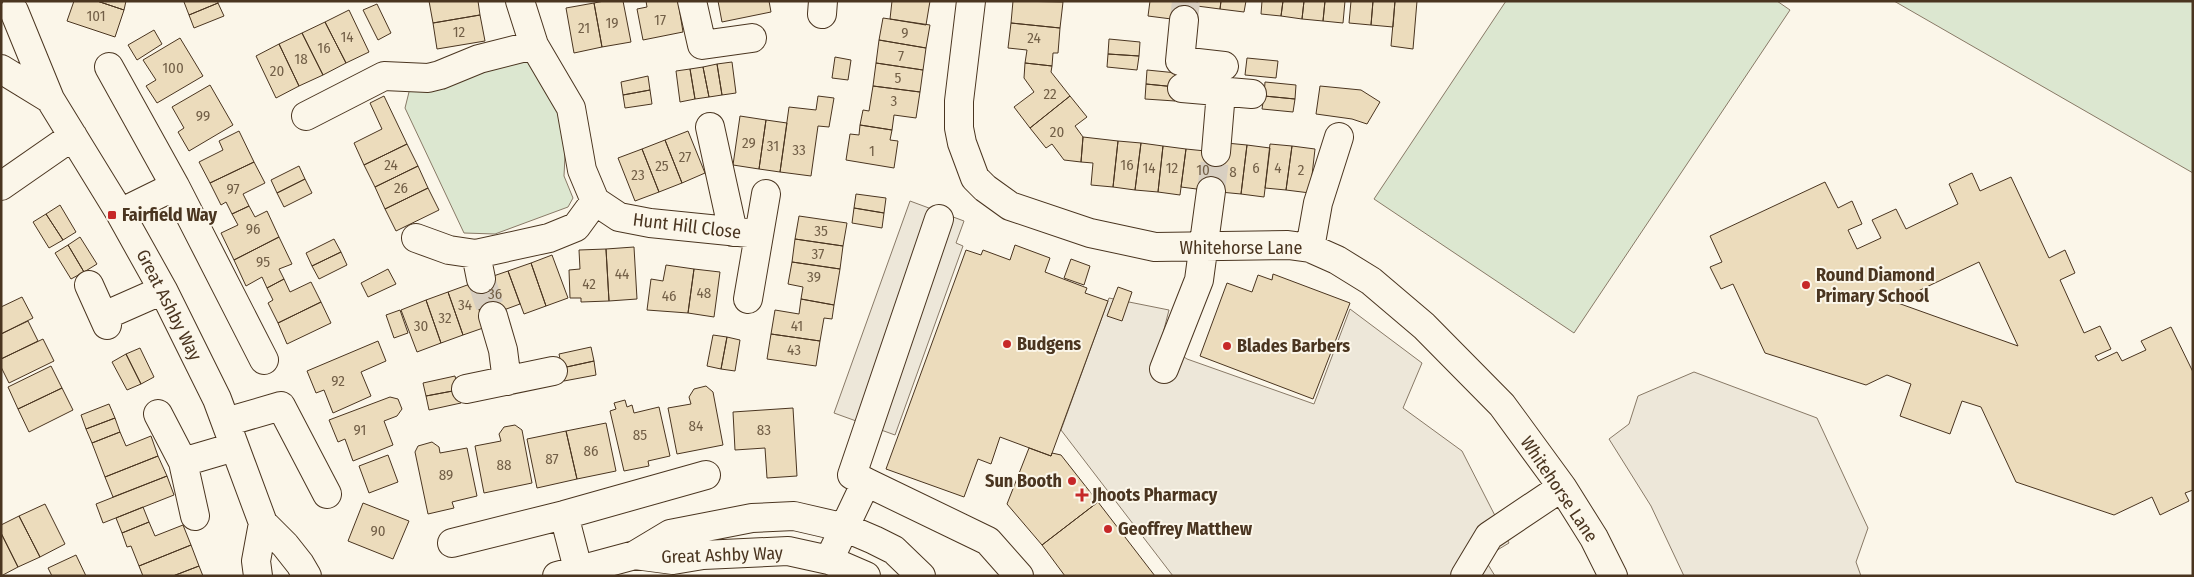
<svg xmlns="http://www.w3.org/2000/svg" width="2194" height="577" font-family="'Fira Sans Condensed',sans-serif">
  <rect width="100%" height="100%" fill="#fbf6e9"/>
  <path fill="#dce7d0" stroke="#887966" d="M 1506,1 L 1777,1 L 1790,10 L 1574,333 L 1374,199 Z
    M 1894,1 L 2193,1 L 2193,173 Z
    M 525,58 L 550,94 L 561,115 L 566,134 L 564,176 L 573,198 L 568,207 L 495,234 L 464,233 L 405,108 L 410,88 Z"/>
  <path fill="#ede7d9" stroke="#887966" d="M 910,201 L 964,221 L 956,243 L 963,246 L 895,435 L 834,413 Z
    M 1109,298 L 1169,310 L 1161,341 L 1187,359 L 1314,404 L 1350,309 L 1422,363 L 1403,408 L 1462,451 L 1509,543 L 1484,558 L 1495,576 L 1173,576 L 1061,430 Z
    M 1694,372 L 1817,418 L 1868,528 L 1856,562 L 1861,576 L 1684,576 L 1651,506 L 1609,439 L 1629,424 L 1638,396 Z"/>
  <path fill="#ecdcbc" stroke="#4a3520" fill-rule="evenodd" d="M 74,1 L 97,1 L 124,10 L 115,37 L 67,21 Z
    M 97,1 L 126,1 L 124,10 Z
    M 186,1 L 218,1 L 218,3 L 189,15 L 184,2 Z
    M 429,1 L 478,1 L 480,15 L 433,23 Z
    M 604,1 L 623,1 L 631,42 L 602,47 L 594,3 Z
    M 646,1 L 678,1 L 683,32 L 643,40 L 637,9 L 647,7 Z
    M 718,1 L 769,1 L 771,12 L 722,22 Z
    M 892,1 L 930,1 L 926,25 L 890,19 Z
    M 1013,1 L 1063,2 L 1060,28 L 1011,23 Z
    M 1150,1 L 1197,1 L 1195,22 L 1148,16 Z
    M 1197,1 L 1221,1 L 1220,9 L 1197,6 Z
    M 1221,1 L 1246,1 L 1244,12 L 1220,9 Z
    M 1262,1 L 1283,1 L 1281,16 L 1261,14 Z
    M 1283,1 L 1304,1 L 1302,19 L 1281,16 Z
    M 1304,1 L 1325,1 L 1323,21 L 1302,19 Z
    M 1325,1 L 1345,1 L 1343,23 L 1323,21 Z
    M 1351,1 L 1373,1 L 1371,25 L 1349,23 Z
    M 1373,1 L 1395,1 L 1393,27 L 1371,25 Z
    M 1395,1 L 1417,1 L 1413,49 L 1391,46 Z
    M 218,3 L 224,16 L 194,28 L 189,15 Z
    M 594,3 L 602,47 L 574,53 L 566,8 Z
    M 377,4 L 391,33 L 378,40 L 363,10 Z
    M 349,10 L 369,52 L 346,63 L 325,22 Z
    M 480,15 L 485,41 L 437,49 L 433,23 Z
    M 883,18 L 930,25 L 926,48 L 879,40 Z
    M 325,22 L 346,63 L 323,75 L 302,33 Z
    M 1011,23 L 1060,28 L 1058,53 L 1053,53 L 1052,66 L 1025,63 L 1027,50 L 1008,48 Z
    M 154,30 L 162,44 L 137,60 L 128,45 Z
    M 302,33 L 323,75 L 299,86 L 279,44 Z
    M 180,38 L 203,76 L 157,103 L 146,86 L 156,80 L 143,60 Z
    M 1109,39 L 1140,42 L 1139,56 L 1108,54 Z
    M 879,40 L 926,48 L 923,70 L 876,63 Z
    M 279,44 L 299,86 L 276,98 L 256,56 Z
    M 1108,54 L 1139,56 L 1137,70 L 1107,67 Z
    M 835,57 L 851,60 L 848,80 L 832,78 Z
    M 1247,58 L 1278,61 L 1276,78 L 1245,75 Z
    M 732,62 L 736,93 L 722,95 L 717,64 Z
    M 876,63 L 923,70 L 920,92 L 873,86 Z
    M 1025,63 L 1052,66 L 1051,72 L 1070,96 L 1030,128 L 1014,107 L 1034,92 L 1024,78 Z
    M 717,64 L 722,95 L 709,97 L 703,67 Z
    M 703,67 L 709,97 L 695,99 L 690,69 Z
    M 690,69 L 695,99 L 680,102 L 676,71 Z
    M 1147,70 L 1177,73 L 1176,87 L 1146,84 Z
    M 648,76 L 650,90 L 623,95 L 621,82 Z
    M 1265,82 L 1296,85 L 1295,99 L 1264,96 Z
    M 1146,84 L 1176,87 L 1175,101 L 1145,99 Z
    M 210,85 L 233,125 L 189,151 L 178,132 L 184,128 L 172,107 Z
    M 873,86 L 920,92 L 916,118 L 894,115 L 892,130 L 860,125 L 863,110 L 869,111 Z
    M 1320,86 L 1361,90 L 1380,102 L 1367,124 L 1352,119 L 1316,114 Z
    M 650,90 L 652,104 L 625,108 L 623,95 Z
    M 384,96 L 407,144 L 364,165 L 354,143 L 382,129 L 370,103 Z
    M 818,96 L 834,98 L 829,127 L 818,126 L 811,176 L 780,172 L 789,107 L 816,110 Z
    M 1070,96 L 1087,117 L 1075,126 L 1083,137 L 1081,162 L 1064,160 L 1052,144 L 1046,148 L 1030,128 Z
    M 1264,96 L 1295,99 L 1293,112 L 1262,109 Z
    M 740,116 L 766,120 L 759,169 L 733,165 Z
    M 766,120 L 787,123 L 780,172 L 759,169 Z
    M 860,125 L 892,130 L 890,140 L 898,141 L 894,168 L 846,160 L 850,134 L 859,135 Z
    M 239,131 L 254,162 L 210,183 L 199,162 L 223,150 L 219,141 Z
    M 688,131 L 705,173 L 682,183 L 665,140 Z
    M 1083,137 L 1118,141 L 1113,187 L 1091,185 L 1093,163 L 1081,162 Z
    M 665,140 L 682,183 L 659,192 L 642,149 Z
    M 1118,141 L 1141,143 L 1135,190 L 1113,187 Z
    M 1141,143 L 1163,146 L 1158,192 L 1135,190 Z
    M 1226,143 L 1247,145 L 1241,194 L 1220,192 Z
    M 407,144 L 418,166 L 375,187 L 364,165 Z
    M 1270,144 L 1292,146 L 1286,190 L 1265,188 Z
    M 1247,145 L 1270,148 L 1264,197 L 1241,194 Z
    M 1163,146 L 1186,149 L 1180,195 L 1158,192 Z
    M 1292,146 L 1315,149 L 1310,193 L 1286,190 Z
    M 642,149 L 659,192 L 635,201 L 618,158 Z
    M 1186,149 L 1225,153 L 1220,192 L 1181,187 Z
    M 254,162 L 265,183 L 243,194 L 249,206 L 232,214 L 226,202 L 221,205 L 210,183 Z
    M 299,166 L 305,179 L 277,193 L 271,180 Z
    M 418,166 L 428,188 L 385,209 L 375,187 Z
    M 1972,173 L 1980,191 L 2011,177 L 2049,258 L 2065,250 L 2075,273 L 2060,280 L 2084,333 L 2100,326 L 2111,349 L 2095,356 L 2098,361 L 2117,352 L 2122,361 L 2146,350 L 2141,341 L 2171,327 L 2193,372 L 2193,490 L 2185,493 L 2189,501 L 2160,515 L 2152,497 L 2114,515 L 2016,482 L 1981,407 L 1962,401 L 1950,434 L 1900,416 L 1911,384 L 1887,375 L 1866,385 L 1765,353 L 1733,284 L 1721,289 L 1710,267 L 1722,262 L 1710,236 L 1825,182 L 1838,208 L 1852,201 L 1862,224 L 1848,230 L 1857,249 L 1881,238 L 1872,220 L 1896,209 L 1906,229 L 1958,204 L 1949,184 ZM 1979,262 L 2018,346 L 1895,302 Z
    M 305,179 L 312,193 L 284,207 L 277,193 Z
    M 428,188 L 439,210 L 396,231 L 385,209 Z
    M 856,194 L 886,198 L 884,213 L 854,208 Z
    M 60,205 L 76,232 L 63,240 L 46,214 Z
    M 249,206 L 255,217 L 267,211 L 279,237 L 234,260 L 221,233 L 238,225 L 232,214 Z
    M 854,208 L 884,213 L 882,228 L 852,223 Z
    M 46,214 L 63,240 L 49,248 L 33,222 Z
    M 799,216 L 847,223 L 843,246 L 795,239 Z
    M 80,237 L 97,264 L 84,272 L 68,245 Z
    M 279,237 L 292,264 L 279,269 L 284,279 L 267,288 L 262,277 L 246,286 L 234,260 Z
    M 334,239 L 341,252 L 312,266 L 306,253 Z
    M 795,239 L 843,246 L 840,269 L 792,262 Z
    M 68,245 L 84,272 L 71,279 L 55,253 Z
    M 1015,245 L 1050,258 L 1045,272 L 1087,288 L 1085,293 L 1108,301 L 1051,456 L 1000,437 L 991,464 L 978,459 L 964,497 L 886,469 L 966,250 L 981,255 L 983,250 L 1010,260 Z
    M 634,247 L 637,299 L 609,301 L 606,249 Z
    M 606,249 L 609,301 L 581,302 L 581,298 L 570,298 L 569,270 L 580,269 L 579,250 Z
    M 341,252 L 347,265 L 319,279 L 312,266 Z
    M 552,255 L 568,298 L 546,306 L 531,263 Z
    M 1071,259 L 1090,266 L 1084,285 L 1064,278 Z
    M 792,262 L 840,269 L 834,305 L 801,299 L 803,287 L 788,284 Z
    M 531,263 L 546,306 L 524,314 L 508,271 Z
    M 666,265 L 694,269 L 688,313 L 647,310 L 651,279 L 663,281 Z
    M 388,269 L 396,284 L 368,297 L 361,283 Z
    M 694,269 L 720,272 L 714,317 L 688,313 Z
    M 508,271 L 520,304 L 482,318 L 470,284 Z
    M 1273,274 L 1350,303 L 1313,399 L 1200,356 L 1227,283 L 1252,292 L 1258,275 L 1272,280 Z
    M 284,279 L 290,292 L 311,282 L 321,302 L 278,323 L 268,303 L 273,300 L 267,288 Z
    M 470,284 L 486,327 L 463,335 L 448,292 Z
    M 1118,287 L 1132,292 L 1122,321 L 1107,316 Z
    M 448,292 L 463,335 L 441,343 L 426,300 Z
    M 22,297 L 33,318 L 1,334 L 1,307 Z
    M 801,299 L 834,305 L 832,319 L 824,318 L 820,341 L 771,334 L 775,310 L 799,314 Z
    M 426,300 L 441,343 L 417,352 L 401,310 Z
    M 321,302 L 331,323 L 287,344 L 278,323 Z
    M 400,310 L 408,333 L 394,338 L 386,315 Z
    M 28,321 L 38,341 L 1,359 L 1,334 Z
    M 771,334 L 820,341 L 816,366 L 767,359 Z
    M 713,335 L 727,337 L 721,369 L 707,366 Z
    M 727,337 L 740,340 L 735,371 L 721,369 Z
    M 43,339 L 54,361 L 9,383 L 1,367 L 1,359 Z
    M 378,341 L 386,361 L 361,372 L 371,396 L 333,413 L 324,390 L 316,393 L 307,371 Z
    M 591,347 L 594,361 L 562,368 L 559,354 Z
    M 140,348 L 154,377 L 141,384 L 126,354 Z
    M 126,354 L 141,384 L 127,390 L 112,362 Z
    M 594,361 L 596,375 L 564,381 L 562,368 Z
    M 51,366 L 62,388 L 18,409 L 8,387 Z
    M 455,376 L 458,390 L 426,396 L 423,383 Z
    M 706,386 L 713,392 L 723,445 L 677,454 L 668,408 L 691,404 L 689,397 L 694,389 Z
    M 62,388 L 73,410 L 29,432 L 18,409 Z
    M 458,390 L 461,403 L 429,410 L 426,396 Z
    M 390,397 L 398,399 L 402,409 L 397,416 L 384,421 L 393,445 L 353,461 L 345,439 L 338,442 L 329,420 Z
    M 625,400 L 627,407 L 632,405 L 634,413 L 659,407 L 670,456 L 648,461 L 649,466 L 624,471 L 610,411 L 616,409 L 614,403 Z
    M 109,404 L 115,418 L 86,429 L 81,415 Z
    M 793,408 L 797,476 L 767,478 L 765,448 L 735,450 L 733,412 Z
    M 115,418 L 120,432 L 92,443 L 86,429 Z
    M 606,423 L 616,471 L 577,479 L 566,431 Z
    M 515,425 L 522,430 L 532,483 L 484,493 L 475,446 L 501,441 L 499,434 L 504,427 Z
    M 566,431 L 577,479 L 537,488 L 527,439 Z
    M 120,432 L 126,446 L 151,436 L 158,456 L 105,477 L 92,443 Z
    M 432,442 L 439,447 L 440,453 L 467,448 L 477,496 L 452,502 L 454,508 L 428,514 L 415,452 L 418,446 Z
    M 1029,448 L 1051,456 L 1052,453 L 1061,455 L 1098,502 L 1042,545 L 1007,504 Z
    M 388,455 L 398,482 L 369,493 L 359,466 Z
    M 158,456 L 167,476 L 113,497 L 105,477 Z
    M 167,476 L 174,495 L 103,523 L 96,504 Z
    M 1098,502 L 1155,576 L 1065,576 L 1042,545 Z
    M 363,503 L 409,521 L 393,559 L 348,541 Z
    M 45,504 L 65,544 L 40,557 L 19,516 Z
    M 143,507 L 149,522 L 122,533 L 116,518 Z
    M 19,516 L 40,557 L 18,567 L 1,533 L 1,525 Z
    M 149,522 L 155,536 L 183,525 L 191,545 L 139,566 L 131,546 L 127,547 L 122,533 Z
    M 1,533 L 18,567 L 1,576 Z
    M 191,545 L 199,566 L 173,576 L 143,576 L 139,566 Z
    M 76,555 L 86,576 L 52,576 L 48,568 Z
    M 199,566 L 203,576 L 173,576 Z"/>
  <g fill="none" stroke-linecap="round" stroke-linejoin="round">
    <path stroke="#d8cfc1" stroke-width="28" stroke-dasharray="28 14" stroke-linecap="butt" d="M 1184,20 L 1186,1
      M 1211,191 L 1216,152
      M 481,279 L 493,316"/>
    <g stroke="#4a3520" stroke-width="30">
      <path id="minor" d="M 520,1 L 534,45 L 571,108 L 582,170 L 595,201 L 619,217 L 650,223 L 759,234
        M 692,1 L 702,45 L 752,38
        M 971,1 L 959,101 L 959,128 L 962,143 L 975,178 L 985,188 L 1010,206 L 1090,233 L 1155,247 L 1288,245 L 1310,248 L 1337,260 L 1371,281 L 1424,326 L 1502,405 L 1562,487 L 1594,538 L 1613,576
        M 14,11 L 50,99 L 120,213 L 163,290 L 217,399 L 263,523 L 285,545 L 300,564 L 307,576
        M 822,14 L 823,1
        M 1184,20 L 1180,61 L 1224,66
        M 109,67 L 175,186 L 264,360
        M 1,69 L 50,99
        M 1182,88 L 1252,94
        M 306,116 L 384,76 L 428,78 L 440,75 L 479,59 L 534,45
        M 710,127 L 733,232
        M 1216,152 L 1221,92
        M 1,186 L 73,136
        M 120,213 L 175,186
        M 416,238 L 449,250 L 476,254 L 549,238 L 576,227 L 595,201
        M 1310,248 L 1318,203 L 1339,137
        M 476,254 L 481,279
        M 89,285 L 107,325
        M 748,299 L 766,194
        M 104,316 L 163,290
        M 493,316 L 503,350 L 507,381
        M 1164,369 L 1199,280 L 1211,191
        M 466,389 L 553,371
        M 158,414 L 183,462 L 195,516
        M 226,422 L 281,406 L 327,494
        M 183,462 L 234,447
        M 866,482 L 988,541 L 1019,576
        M 564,515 L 578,569
        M 452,543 L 564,515 L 706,475
        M 635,555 L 673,560 L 703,555 L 788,551 L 829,560 L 866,576
        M 829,560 L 866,482 L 852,475 L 939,219
        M 258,576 L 256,561 L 263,523
        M 557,576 L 635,555 L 670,534 L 752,518 L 794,516 L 846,528 L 874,540 L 894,550 L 921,576
        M 1465,576 L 1489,536 L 1562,487"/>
    </g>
    <use href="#minor" stroke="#fbf6e9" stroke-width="28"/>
  </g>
  <g fill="#c62828" stroke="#fbf6e9" stroke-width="2">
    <rect x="107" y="210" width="10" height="10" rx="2.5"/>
    <circle cx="1806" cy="285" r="5"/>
    <circle cx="1007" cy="344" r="5"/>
    <circle cx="1227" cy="346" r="5"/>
    <circle cx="1072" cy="481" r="5"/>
    <path d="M1079.5 487.5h5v5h5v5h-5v5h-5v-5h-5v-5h5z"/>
    <circle cx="1108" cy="529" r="5"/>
  </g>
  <g text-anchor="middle" stroke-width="4" stroke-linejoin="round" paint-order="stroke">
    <g font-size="15" fill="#725f47">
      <text x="96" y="21">101</text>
      <text x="660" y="25">17</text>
      <text x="612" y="28">19</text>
      <text x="584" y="33">21</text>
      <text x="459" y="37">12</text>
      <text x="905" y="38">9</text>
      <text x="347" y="42">14</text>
      <text x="1034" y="43">24</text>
      <text x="324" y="53">16</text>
      <text x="901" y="61">7</text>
      <text x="301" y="64">18</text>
      <text x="173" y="73">100</text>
      <text x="277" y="76">20</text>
      <text x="898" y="83">5</text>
      <text x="1050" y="99">22</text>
      <text x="894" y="106">3</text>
      <text x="203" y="121">99</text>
      <text x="1057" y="137">20</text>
      <text x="749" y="148">29</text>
      <text x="773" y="151">31</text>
      <text x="799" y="155">33</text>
      <text x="872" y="156">1</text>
      <text x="685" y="162">27</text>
      <text x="391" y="170">24</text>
      <text x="1127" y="170">16</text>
      <text x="662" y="171">25</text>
      <text x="1149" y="173">14</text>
      <text x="1172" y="173">12</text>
      <text x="1256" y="173">6</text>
      <text x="1278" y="173">4</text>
      <text x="1203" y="175">10</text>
      <text x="1301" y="175">2</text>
      <text x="1233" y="177">8</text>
      <text x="638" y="180">23</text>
      <text x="401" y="193">26</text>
      <text x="233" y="194">97</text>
      <text x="253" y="234">96</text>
      <text x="821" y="236">35</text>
      <text x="818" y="259">37</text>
      <text x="263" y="267">95</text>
      <text x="622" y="279">44</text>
      <text x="814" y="282">39</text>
      <text x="589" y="289">42</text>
      <text x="704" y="298">48</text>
      <text x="495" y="299">36</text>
      <text x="669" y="301">46</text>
      <text x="465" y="310">34</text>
      <text x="445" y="323">32</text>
      <text x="421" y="331">30</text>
      <text x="797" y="331">41</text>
      <text x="794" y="355">43</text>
      <text x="338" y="386">92</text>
      <text x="696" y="431">84</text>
      <text x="360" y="435">91</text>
      <text x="764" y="435">83</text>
      <text x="640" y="440">85</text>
      <text x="591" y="456">86</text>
      <text x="552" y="464">87</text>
      <text x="504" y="470">88</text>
      <text x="446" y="480">89</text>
      <text x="378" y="536">90</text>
    </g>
    <g font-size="18" font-weight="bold" fill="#4a3520" stroke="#fbf6e9" text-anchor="start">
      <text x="122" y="221">Fairfield Way</text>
      <text x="1816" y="281">Round Diamond<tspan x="1816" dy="21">Primary School</tspan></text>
      <text x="1017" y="350">Budgens</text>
      <text x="1237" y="352">Blades Barbers</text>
      <text x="1062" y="487" text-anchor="end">Sun Booth</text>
      <text x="1092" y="501">Jhoots Pharmacy</text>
      <text x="1118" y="535">Geoffrey Matthew</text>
    </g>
    <g font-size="18" fill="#4a3520" stroke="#fbf6e9">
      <text transform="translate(687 226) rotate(7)" y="6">Hunt Hill Close</text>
      <text x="1241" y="254">Whitehorse Lane</text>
      <text transform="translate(169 305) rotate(63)" y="6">Great Ashby Way</text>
      <text transform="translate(1559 489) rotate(56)" y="6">Whitehorse Lane</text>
      <text transform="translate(722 555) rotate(-2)" y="6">Great Ashby Way</text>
    </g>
  </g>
  <rect width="2194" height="577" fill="none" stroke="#4a3520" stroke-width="5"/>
</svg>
